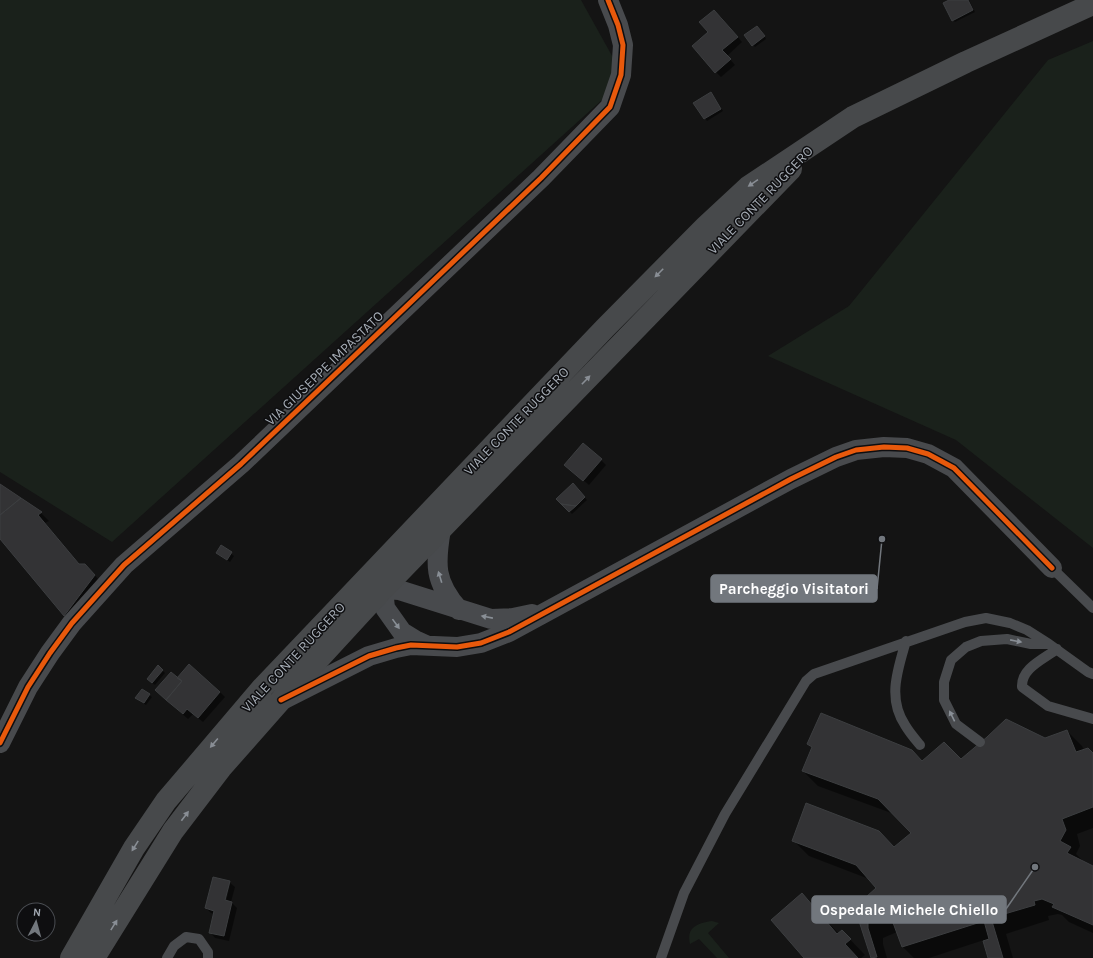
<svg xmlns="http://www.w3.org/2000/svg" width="1093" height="958" font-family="Karla,sans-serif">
  <rect width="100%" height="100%" fill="#141414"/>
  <path fill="#1a211b" d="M 0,0 L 581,0 L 616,63 L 603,99 L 112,542 L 0,472 Z
    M 1093,41 L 1093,548 L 956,440 L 768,356 L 849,306 L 1048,60 Z
    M 712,921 L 719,923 L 708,933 L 729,958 L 717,958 L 699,939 L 690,944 C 686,927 698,923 712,921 Z"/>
  <path fill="#0007" fill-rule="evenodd" d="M 951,0 L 969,0 L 975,12 L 955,22 L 953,20 Z
    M 720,16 L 742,42 L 727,56 L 735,65 L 721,77 L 716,72 L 709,32 Z
    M 760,29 L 766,39 L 755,47 L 753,45 Z
    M 713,96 L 723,111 L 707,121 L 695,103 Z
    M 601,460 L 606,465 L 589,485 L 571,470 Z
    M 0,485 L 41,513 L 49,521 L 45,523 L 80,565 L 93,573 L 102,584 L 72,623 L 0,538 Z
    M 573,485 L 587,500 L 572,514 L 558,499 Z
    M 221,546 L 234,556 L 230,562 L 220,555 Z
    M 158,666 L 165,673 L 155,685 L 150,681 Z
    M 181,682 L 220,692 L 225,697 L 203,722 L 193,714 L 188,719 L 172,705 Z
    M 142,690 L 152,697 L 146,705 L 139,700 Z
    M 1067,731 L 1082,746 L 1084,750 L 1093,754 L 1093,828 L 1077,834 L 1080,846 L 1076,854 L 1085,863 L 1093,867 L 1093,933 L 1069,922 L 1062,915 L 1058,914 L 1048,916 L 1049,920 L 1006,934 L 1013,958 L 989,958 L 984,940 L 929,958 L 914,958 L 902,946 L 897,932 L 883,938 L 883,944 L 887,958 L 872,958 L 858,915 L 877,888 L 869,879 L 809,856 L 794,841 L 894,847 L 912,833 L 894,814 L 818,786 L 803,771 L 813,749 L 808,744 L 911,750 L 923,762 L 961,760 L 1045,739 Z
    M 229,882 L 235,887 L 231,902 L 237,908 L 229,941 L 215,938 L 210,932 L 214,914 L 211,913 L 206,908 ZM 228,884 L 230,884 L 225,906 L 223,905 Z
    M 802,894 L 839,934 L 842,931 L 865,955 L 861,958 L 805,958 Z"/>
  <path fill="#333335" stroke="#3c3e40" d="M 949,0 L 968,0 L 973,10 L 952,21 L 943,3 Z
    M 714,10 L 738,37 L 722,50 L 731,59 L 715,73 L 692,46 L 708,32 L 699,22 Z
    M 757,26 L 765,36 L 752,46 L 744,35 Z
    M 711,92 L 721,109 L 704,119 L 693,103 Z
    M 583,443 L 602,459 L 583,481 L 564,465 Z
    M 573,483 L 585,497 L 576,506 L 561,504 L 556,499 Z
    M 0,484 L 21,498 L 0,515 Z
    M 21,498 L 42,512 L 38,515 L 79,564 L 85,564 L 95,575 L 64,616 L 0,539 L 0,515 Z
    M 561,504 L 576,506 L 569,512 Z
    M 221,545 L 232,552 L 227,560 L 216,553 Z
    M 189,664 L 220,692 L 198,718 L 187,709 L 183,714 L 166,700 L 182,681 L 177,678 Z
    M 158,665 L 163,670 L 152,683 L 147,679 Z
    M 171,672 L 182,681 L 166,700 L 155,690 Z
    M 142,689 L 150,694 L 144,703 L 135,698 Z
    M 821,713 L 912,750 L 922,761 L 944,742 L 961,759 L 987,737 L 1006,719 L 1045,738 L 1067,730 L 1076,752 L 1088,748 L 1093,753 L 1093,807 L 1062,819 L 1066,830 L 1060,841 L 1071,847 L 1067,853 L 1093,866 L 1093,925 L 1052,907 L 1054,904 L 1042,899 L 1034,901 L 1035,905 L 991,918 L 1003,958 L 988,958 L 983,941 L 989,939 L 984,921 L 902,947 L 892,920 L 897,918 L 895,913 L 868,922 L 868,928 L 877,957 L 871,958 L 857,915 L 859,909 L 866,897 L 876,888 L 856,865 L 792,841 L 806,803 L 879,831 L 894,847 L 911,833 L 878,799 L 802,771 L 812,747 L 807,744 Z
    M 213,877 L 230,881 L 225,900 L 232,902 L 224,936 L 209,933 L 214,911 L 205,908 Z
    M 802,893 L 837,934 L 842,930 L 851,939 L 845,944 L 858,958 L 804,958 L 771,920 Z"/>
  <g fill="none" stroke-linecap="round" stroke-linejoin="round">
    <path stroke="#484a4d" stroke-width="10" d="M 1052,568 L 1093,608
      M 906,641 C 898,669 887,698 905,725 C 909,732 915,739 920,745
      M 1057,649 C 1044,659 1021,668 1022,687 L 1048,706 L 1093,719
      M 980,742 L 956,724 L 944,700 L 944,682 L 951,660 L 966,647 L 981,641 L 1007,639 L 1031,644 L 1049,644
      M 167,958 L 174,946 L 186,937 L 199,939 L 208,952 L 208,958
      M 661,958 L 684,893 L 725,814 L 806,681 L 814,674 L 965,622 L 986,618 L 1010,623 L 1027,630 L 1049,644 L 1088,672 L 1093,674"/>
    <path stroke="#484a4d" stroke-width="20" d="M 441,529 C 435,564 434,582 459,610
      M 386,577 L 383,589 L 385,608 L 402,632 L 415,640 L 426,645
      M 371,591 L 383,589 L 399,590 L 491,619 L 513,618 L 532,614
      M 284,699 L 369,656 L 396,648 L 411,645 L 457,647 L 481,643 L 509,632 L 791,479 L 836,457 L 856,450 L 884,447 L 907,448 L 928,454 L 954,468 L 1052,568
      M 0,743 L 28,687 L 50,653 L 72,623 L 124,565 L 241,464 L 541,178 L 610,107 L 621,75 L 623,45 L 618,25 L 608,0"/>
    <path stroke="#47494b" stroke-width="22" d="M 71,958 L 134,848 L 166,801 L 263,687 L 605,328 L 706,226 L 748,187 L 853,117 L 966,62 L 1093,4
      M 94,958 L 173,831 L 221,768 L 281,700 L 383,589 L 791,169"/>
    <g stroke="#0e0e10" stroke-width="8">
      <path id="cycleway" d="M 281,700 L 369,656 L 396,648 L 411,645 L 457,647 L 481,643 L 509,632 L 791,479 L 836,457 L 856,450 L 884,447 L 907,448 L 928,454 L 954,468 L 1052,568
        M 0,743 L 28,687 L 50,653 L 72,623 L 124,565 L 241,464 L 541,178 L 610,107 L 621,75 L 623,45 L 618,25 L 608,0"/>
    </g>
    <use href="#cycleway" stroke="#e8590c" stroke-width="5"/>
  </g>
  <defs><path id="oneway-solid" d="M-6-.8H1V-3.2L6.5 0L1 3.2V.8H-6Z"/></defs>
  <g fill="#898e95">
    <use href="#oneway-solid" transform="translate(753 183) rotate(146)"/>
    <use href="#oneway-solid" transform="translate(659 273) rotate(135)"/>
    <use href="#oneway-solid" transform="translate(586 380) rotate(-46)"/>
    <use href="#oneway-solid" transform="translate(214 743) rotate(130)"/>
    <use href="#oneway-solid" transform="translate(185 816) rotate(-53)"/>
    <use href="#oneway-solid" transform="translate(135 846) rotate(122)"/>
    <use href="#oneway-solid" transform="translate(114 925) rotate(-58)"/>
  </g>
  <g fill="#898f96">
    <use href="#oneway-solid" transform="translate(440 577) rotate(-107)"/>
    <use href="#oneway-solid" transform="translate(487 617) rotate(-169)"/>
    <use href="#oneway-solid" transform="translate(396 624) rotate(54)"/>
    <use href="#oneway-solid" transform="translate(1016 641) rotate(11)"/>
    <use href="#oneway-solid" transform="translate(952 716) rotate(-116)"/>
  </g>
  <g text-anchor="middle" stroke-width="3" stroke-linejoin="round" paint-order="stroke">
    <g font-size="14" fill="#a5acb5" stroke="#0e0e10">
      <text transform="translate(760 200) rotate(-46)" y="5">VIALE CONTE RUGGERO</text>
      <text transform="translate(324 368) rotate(-44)" y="5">VIA GIUSEPPE IMPASTATO</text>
      <text transform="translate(516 421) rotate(-46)" y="5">VIALE CONTE RUGGERO</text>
      <text transform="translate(293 657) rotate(-47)" y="5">VIALE CONTE RUGGERO</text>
    </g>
  </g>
  <path fill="none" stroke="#72777d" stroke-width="1.5" d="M882 539L877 589M1035 867L1006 909"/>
  <g fill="#72777d" stroke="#0e0e10" stroke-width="1.5">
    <circle cx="882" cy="539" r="4"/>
    <circle cx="1035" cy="867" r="4"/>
  </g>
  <g fill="#72777d" stroke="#72777d" stroke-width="1.5">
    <rect x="711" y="575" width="166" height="27" rx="4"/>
    <rect x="812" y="896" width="194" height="27" rx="4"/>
  </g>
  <g font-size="15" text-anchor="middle" font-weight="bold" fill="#fff">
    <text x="794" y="594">Parcheggio Visitatori</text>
    <text x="909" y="915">Ospedale Michele Chiello</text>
  </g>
  <g transform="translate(36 922) rotate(6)"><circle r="19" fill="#0e0e10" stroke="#4a4d52"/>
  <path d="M0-3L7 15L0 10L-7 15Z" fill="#72777d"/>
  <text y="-6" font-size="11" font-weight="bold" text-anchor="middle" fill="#a5acb5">N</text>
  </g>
</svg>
